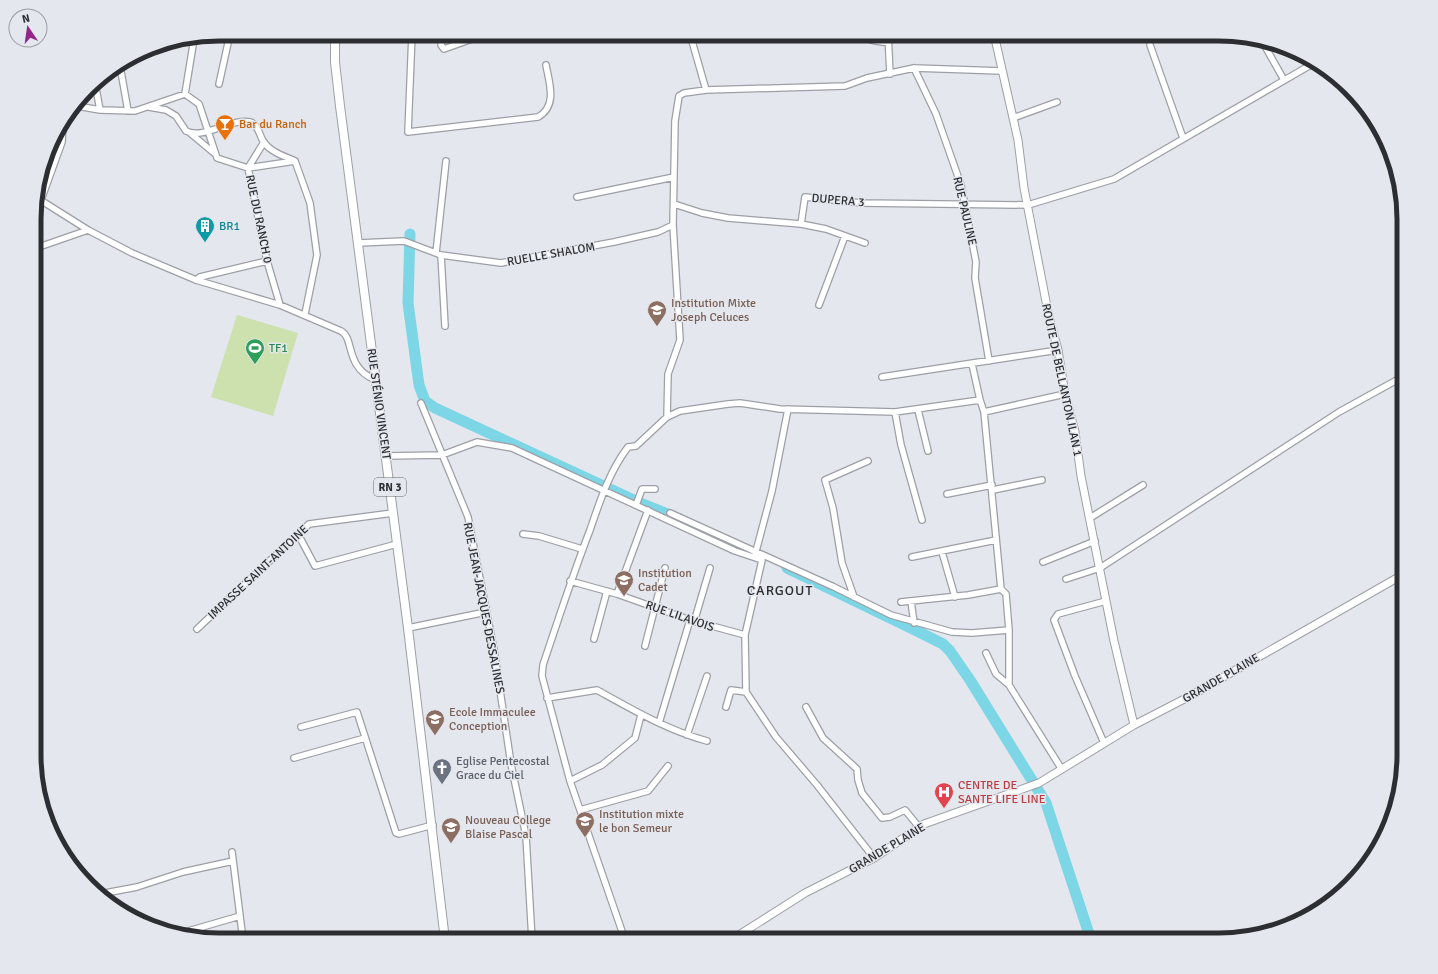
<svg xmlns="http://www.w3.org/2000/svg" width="1438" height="974" font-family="Signika,sans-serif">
  <rect width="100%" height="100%" fill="#e4e7ed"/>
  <path fill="#cce1ad" d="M 237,315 L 298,333 L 273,416 L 211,397 Z"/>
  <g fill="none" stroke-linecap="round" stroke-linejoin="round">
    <path stroke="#7cd6e5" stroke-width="11" d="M 410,234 L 408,303 L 419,385 L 425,401 L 435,408 L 638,502 L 680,519
      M 787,568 L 915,630 L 943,644 L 950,651 L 970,680 L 1046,803 L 1091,940"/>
    <g stroke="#9d9fa5" stroke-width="8">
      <path id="minor" d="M 412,34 L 408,132 L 538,117 C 558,106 549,82 546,65
        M 443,34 L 441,45 L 444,49 L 472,39 L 476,34
        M 690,34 L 706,90
        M 863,34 C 867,42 880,41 888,43
        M 888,34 L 890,74
        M 563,38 L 577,34
        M 1262,41 L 1284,80
        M 1150,45 L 1183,138
        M 120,66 L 128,111
        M 914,68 L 936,114 L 961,185 L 976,262 L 975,278 L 989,361
        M 95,83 L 100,110
        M 219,84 L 230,34
        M 185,94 L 194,39
        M 77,106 L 100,110 L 135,111 L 185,94 L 199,104 L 217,158 L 248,168 L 264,142
        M 149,107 L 166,110 L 176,116 L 186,131 C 204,140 230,118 250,122 C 258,124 259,134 263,141 C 270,152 284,156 295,161
        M 1013,118 L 1057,102
        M 190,133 L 214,153
        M 577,197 L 674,177
        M 42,201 L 88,230 L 132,253 L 196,280 L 280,305 L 341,331 C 355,339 344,366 375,380
        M 674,204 L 702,213 L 728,218 L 801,224 L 805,197 L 861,203 L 1028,205 L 1114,179 L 1314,63
        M 36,214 L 62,142 L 63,124
        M 801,224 L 826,229 L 865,243
        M 358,243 L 404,241 L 441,255 L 501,263 L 614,242 L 658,232 L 673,225
        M 36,248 L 88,230
        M 436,253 L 446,161
        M 441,255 L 445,326
        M 196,280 L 200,277 L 267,261
        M 280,305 L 267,261 L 248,168 L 295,161 L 310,203 L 317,255 L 305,314
        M 819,305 L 845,236
        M 972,364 L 980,400
        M 882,377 L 1058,350
        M 421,403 L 468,517 L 494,650 L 511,764 L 526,836 L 532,940
        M 918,410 L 928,451
        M 895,412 L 901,445 L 922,520
        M 984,412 L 1001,589 L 1006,594 L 1009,630 L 1009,685 L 1061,768
        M 667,417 L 668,374 L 680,340 L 673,225 L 675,121 L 679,96 L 684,93 L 706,90 L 845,86 L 867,78 L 914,68 L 1002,71
        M 386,456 L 442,455 L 477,442 L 512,448 L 735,551 L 762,560 L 745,635 L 746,692 L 776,737 L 817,785 L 874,858
        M 993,490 L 1042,480
        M 947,494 L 992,485
        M 636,505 L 642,489 L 655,489
        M 670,513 L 834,587 L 891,615 L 952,632 L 972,633 L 1009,630
        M 1090,518 L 1143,485
        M 298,534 L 315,566 L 397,544
        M 523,534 L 539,536 L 582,549
        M 942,552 L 955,597
        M 755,555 L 772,491 L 788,409
        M 912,557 L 996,540
        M 1043,562 L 1095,541
        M 1066,579 L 1100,568 L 1339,412 L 1404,376
        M 570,581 L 617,594 L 690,620 L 745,635
        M 617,594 L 648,510
        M 854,597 L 842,563 L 833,508 L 825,480 L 868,461
        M 911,601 L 914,623
        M 901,602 L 968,595 L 1001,589
        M 694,622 L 710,568
        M 408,628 L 486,612
        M 197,629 L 309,524 L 393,513
        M 594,639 L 607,591
        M 645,646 L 665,568
        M 986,653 L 996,674 L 1009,685
        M 547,698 L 597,690 C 633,710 667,730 707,741
        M 726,707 L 731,690 L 746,692
        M 806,707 L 823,738 L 857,769 L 858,780 L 862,793 L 882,818 L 890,817 L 905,810 L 919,827
        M 659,723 L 690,620
        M 301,727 L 357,712 L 396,833 L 399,834 L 433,825
        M 687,735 L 707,676
        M 1104,743 L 1075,676 L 1054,620 L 1058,614 L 1106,601
        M 294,758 L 365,738
        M 570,781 L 602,765 L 635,738 L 641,715
        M 580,810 L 648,791 L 668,766
        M 232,852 L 243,940
        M 100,894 L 137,887 L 183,872 L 233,861
        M 178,934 L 240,916
        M 498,940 L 532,934
        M 625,940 L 570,781 L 542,676 L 543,665 C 558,620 573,574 590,530 C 600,501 609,472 628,447 L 636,446 L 667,417 L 680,411 L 728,404 L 740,403 L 780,409 L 895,412 L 980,400 L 984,412 L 1065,394"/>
    </g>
    <g stroke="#9d9fa5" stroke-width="9">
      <path id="tertiary" d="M 994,34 L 1018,140 L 1024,188 L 1049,317 L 1058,350 L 1065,394 L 1075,432 L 1081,476 L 1114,641 L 1134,725
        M 731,940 L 805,893 L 874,858 L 924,824 L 1039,783 L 1134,725 L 1192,695 L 1404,574"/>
    </g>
    <g stroke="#9d9fa5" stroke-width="10">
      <path id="primary" d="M 335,34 L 335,62 L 340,106 L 408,628 L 445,940"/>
    </g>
    <use href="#minor" stroke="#fff" stroke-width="5.5"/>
    <use href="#tertiary" stroke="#fff" stroke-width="7"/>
    <use href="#primary" stroke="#fff" stroke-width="8"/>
  </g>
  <defs>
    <g id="bar-pin" transform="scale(1)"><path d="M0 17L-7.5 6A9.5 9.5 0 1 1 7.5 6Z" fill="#e8710a" stroke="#e4e7ed"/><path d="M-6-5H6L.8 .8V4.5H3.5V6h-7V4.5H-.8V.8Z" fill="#fff"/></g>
    <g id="building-pin" transform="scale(1)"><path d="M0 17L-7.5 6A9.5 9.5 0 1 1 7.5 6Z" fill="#0f9aa8" stroke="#e4e7ed"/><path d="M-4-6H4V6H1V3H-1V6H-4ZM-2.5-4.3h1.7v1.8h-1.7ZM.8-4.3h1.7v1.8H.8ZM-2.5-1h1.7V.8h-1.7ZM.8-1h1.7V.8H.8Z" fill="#fff"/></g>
    <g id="school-pin" transform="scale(1)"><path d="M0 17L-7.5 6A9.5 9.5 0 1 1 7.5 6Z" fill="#8d6e63" stroke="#e4e7ed"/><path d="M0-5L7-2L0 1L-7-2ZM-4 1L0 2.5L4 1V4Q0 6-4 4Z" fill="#fff"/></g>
    <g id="stadium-pin" transform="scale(1)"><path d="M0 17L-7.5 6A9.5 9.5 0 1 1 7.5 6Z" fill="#2e9e5b" stroke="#e4e7ed"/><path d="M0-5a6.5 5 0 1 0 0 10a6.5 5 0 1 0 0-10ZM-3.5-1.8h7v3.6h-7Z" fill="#fff"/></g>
    <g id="church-pin" transform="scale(1)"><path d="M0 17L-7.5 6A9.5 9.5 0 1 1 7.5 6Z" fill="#6b7280" stroke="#e4e7ed"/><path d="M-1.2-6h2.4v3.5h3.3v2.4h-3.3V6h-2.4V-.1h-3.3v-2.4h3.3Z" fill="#fff"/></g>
    <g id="hospital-pin" transform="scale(1)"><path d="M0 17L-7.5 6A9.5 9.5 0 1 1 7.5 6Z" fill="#e0444e" stroke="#e4e7ed"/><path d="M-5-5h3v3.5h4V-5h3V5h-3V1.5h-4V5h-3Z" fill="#fff"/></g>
  </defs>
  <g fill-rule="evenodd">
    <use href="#bar-pin" x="225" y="124"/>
    <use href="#building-pin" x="205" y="226"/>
    <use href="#school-pin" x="657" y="310"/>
    <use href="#stadium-pin" x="255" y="348"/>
    <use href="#school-pin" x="624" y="580"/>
    <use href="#school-pin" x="435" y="719"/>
    <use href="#church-pin" x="442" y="768"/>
    <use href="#hospital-pin" x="944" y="792"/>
    <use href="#school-pin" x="585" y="821"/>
    <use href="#school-pin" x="451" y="827"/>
  </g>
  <g text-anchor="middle" stroke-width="3" stroke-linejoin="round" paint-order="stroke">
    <rect fill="#e4e7ed" stroke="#646669" stroke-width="1" x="374" y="478" width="32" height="18" rx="3"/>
    <g font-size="11" font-weight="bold" fill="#2d2e31">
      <text x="390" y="491">RN 3</text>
    </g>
    <g font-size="12" fill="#c56008" stroke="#e4e7ed" text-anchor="start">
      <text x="239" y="128">Bar du Ranch</text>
    </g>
    <g font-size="12" fill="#2d2e31" stroke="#e4e7ed">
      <text transform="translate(838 200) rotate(5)" y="4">DUPERA 3</text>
      <text transform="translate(965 211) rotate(77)" y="4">RUE PAULINE</text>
      <text transform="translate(259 219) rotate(78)" y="4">RUE DU RANCH 0</text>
      <text transform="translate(551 254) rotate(-10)" y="4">RUELLE SHALOM</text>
      <text transform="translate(1062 380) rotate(78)" y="4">ROUTE DE BELLANTON ILAN 1</text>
      <text transform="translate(379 404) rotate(82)" y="4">RUE STÉNIO VINCENT</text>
      <text transform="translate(258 572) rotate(-43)" y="4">IMPASSE SAINT-ANTOINE</text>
      <text transform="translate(484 608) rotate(79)" y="4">RUE JEAN-JACQUES DESSALINES</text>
      <text transform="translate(680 616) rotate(19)" y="4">RUE LILAVOIS</text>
      <text transform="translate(1221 678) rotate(-30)" y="4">GRANDE PLAINE</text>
      <text transform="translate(887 848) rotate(-31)" y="4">GRANDE PLAINE</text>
    </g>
    <g font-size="12" fill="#0d838f" stroke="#e4e7ed" text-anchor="start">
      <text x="219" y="230">BR1</text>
    </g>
    <g font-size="12" fill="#785e54" stroke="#e4e7ed" text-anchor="start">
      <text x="671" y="307">Institution Mixte<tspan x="671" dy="14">Joseph Celuces</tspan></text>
      <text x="638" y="577">Institution<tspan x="638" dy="14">Cadet</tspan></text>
      <text x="449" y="716">Ecole Immaculee<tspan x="449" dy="14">Conception</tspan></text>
      <text x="599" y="818">Institution mixte<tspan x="599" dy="14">le bon Semeur</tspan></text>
      <text x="465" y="824">Nouveau College<tspan x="465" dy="14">Blaise Pascal</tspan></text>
    </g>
    <g font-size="12" fill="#27864d" stroke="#e4e7ed" text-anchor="start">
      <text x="269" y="352">TF1</text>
    </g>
    <g font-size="12" fill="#5b616d" stroke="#e4e7ed" text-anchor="start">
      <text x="456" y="765">Eglise Pentecostal<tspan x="456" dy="14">Grace du Ciel</tspan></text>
    </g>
    <g font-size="12" fill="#be3a42" stroke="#e4e7ed" text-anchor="start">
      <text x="958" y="789">CENTRE DE<tspan x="958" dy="14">SANTE LIFE LINE</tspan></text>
    </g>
    <g font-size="14" letter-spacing="1" fill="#2d2e31" stroke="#e4e7ed">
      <text x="780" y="595">CARGOUT</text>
    </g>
  </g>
  <path d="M0 0H1438V974H0ZM219 41H1219A178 178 0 0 1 1397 219V755A178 178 0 0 1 1219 933H219A178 178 0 0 1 41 755V219A178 178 0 0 1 219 41Z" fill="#e4e7ed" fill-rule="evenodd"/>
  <path fill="none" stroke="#2d2e31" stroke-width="5" d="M219 41H1219A178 178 0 0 1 1397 219V755A178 178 0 0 1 1219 933H219A178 178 0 0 1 41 755V219A178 178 0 0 1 219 41Z"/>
  <g transform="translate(28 28) rotate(347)"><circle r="19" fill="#e4e7ed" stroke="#9b9da2"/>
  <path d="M0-3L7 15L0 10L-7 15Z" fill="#922587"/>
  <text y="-6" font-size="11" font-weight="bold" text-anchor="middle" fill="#2d2e31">N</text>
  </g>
</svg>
